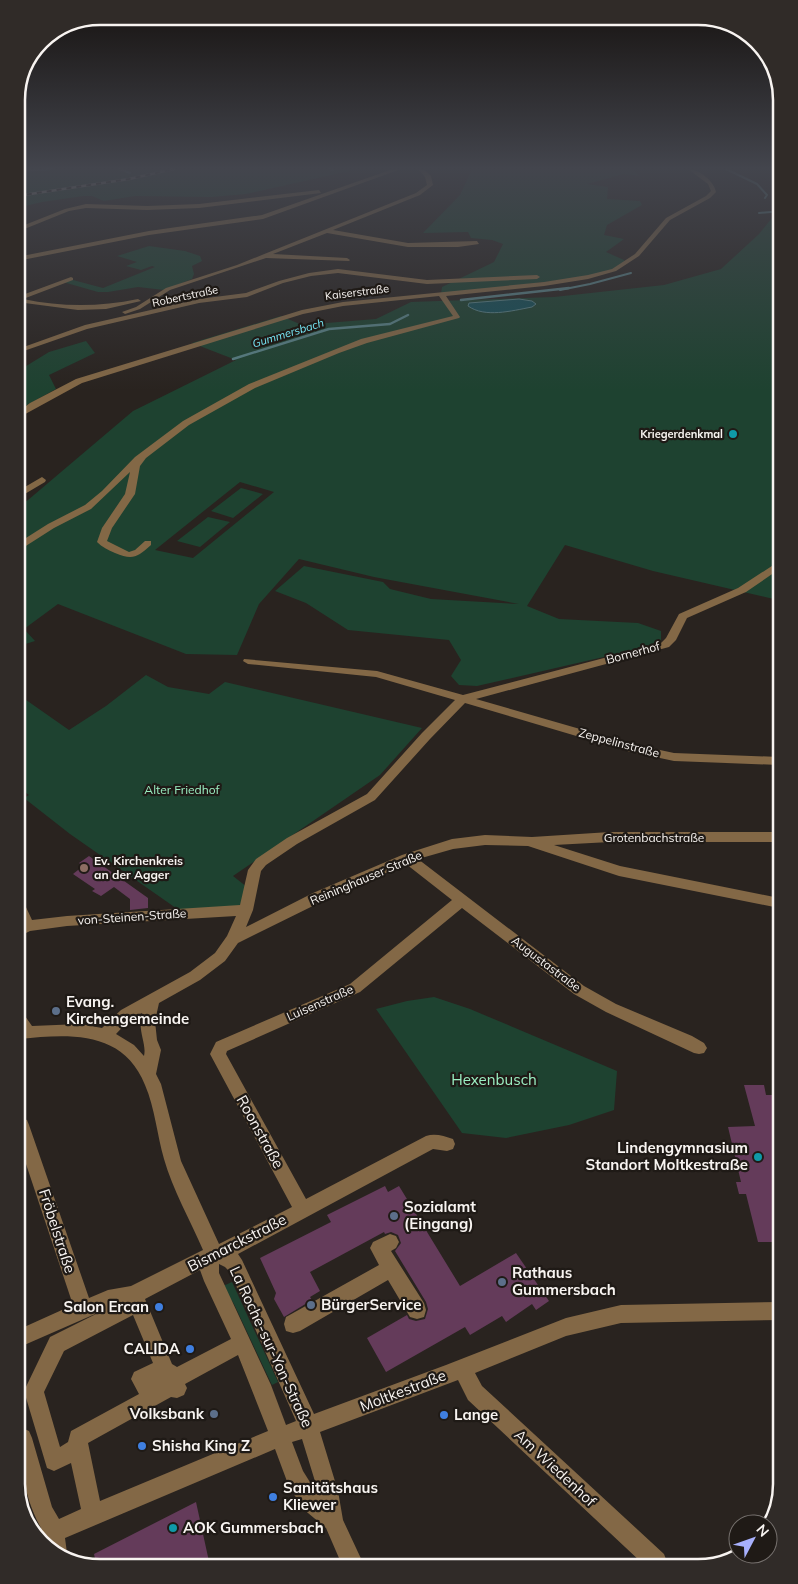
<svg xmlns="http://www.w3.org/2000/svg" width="798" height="1584" font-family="Mulish,sans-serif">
  <rect width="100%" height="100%" fill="#29231f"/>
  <path fill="#1e4230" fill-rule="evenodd" d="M 358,169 L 246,194 L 212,197 L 135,196 L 104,201 L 92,196 L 83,196 L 42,202 L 17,208 L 17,170 L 20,169 Z
    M 472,169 L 632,169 L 640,176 L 624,174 L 587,184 L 608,187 L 607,199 L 640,201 L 642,205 L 607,225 L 604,235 L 624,239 L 606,252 L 624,260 L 626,264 L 614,270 L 588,277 L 441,294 L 442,287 L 494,262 L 503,244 L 492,240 L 471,238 L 468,232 L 423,233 L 460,195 Z
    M 776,213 L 778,600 L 653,571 L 565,545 L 527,606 L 559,619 L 638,623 L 661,631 L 661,640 L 647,647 L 477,686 L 459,685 L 451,676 L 461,660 L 449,640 L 348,630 L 306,603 L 275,591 L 304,566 L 383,582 L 390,589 L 431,599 L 519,604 L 374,577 L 299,559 L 259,604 L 237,655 L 186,654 L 58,604 L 24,629 L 35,641 L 19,646 L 18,506 L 28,500 L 133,411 L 236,360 L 192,343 L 281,316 L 302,325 L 376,319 L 411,302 L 554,297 L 664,285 L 721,269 L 759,234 ZM 240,482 L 274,492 L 193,558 L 155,550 Z
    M 149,246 L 185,251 L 200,256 L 202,261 L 192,266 L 194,274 L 192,279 L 164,290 L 138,287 L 108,292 L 98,292 L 63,282 L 73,280 L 103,288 L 155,267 L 152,266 L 141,270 L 126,266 L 137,262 L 117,256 Z
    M 86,341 L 95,353 L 49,375 L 56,389 L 18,410 L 18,371 L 49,352 Z
    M 241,488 L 263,494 L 233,518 L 211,511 Z
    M 208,517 L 230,522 L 200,547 L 177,541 Z
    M 146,675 L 168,687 L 209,694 L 225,682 L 422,728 L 380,775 L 233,876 L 252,891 L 237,908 L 183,913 L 70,834 L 24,798 L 29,795 L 19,788 L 19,695 L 69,730 L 106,706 Z
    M 434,997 L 470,1009 L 617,1071 L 614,1110 L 569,1125 L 506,1138 L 462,1133 L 376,1009 L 407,1001 Z
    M 232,1282 L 278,1382 L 272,1385 L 234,1304 L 223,1286 Z"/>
  <path fill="#144e56" stroke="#588084" d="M 519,299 L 532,301 L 536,304 L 532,307 C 511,311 485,318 468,306 L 469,303 Z"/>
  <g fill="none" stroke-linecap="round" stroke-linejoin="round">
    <path stroke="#588084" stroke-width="2" d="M 119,169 L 130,173
      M 329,169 L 333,170
      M 726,169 L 757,184 L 767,195 L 765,198
      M 17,171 L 54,169
      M 759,213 L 771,212
      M 560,290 L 590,284 L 631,273"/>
    <path stroke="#588084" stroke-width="2.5" d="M 461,300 L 569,288
      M 233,359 L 329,329 L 390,324 L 408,315"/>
  </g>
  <path fill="#643b5a" d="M 89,856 L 148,898 L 148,908 L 130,910 L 130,899 L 114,887 L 101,896 L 92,891 L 95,889 L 73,874 L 83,866 L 79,863 Z
    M 744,1085 L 764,1085 L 766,1095 L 780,1095 L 781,1242 L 758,1242 L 746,1194 L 739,1194 L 736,1182 L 741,1182 L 728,1127 L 755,1126 Z
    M 385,1186 L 388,1192 L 399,1186 L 460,1286 L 516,1253 L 549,1301 L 536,1310 L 532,1304 L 506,1322 L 502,1316 L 470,1335 L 465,1327 L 386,1372 L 367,1338 L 407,1315 L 409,1319 L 416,1321 L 425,1319 L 428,1309 L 426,1302 L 395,1251 L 401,1243 L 398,1235 L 391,1232 L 385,1234 L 384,1232 L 310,1272 L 320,1291 L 310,1297 L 312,1300 L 284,1317 L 274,1299 L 276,1293 L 260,1258 L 331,1222 L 327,1215 Z
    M 196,1502 L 210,1566 L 97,1568 L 94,1554 Z"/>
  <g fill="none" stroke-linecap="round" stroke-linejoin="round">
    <path fill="#836846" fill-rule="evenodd" d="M 393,169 L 401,169 L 263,219 L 149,235 L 17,261 L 17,257 L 149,231 L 262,215 Z
      M 418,169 L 424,169 L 431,176 L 433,185 L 420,195 L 333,230 L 408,243 L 477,241 L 479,244 L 458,247 L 408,247 L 327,233 L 273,254 L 347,258 L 350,260 L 349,261 L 266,258 L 170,290 L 140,309 L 125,314 L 122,312 L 136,307 L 166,288 L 237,265 L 416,193 L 427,185 L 425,177 Z
      M 688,169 C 699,169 714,181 716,192 L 710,198 L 670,220 L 639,256 L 616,271 L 588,279 L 544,286 L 446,296 L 460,317 L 459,318 L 367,343 L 339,353 L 255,388 L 189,425 L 146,458 L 140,466 L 135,494 L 112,528 L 107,541 L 129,552 L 135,550 L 145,541 L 151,541 L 151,545 C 137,558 132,560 115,553 C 108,550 102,547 97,542 L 102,528 L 125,494 L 130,472 L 91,509 L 54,528 L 18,551 L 18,543 L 48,524 L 85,505 L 102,491 L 135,457 L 183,421 L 249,384 L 361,339 L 453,316 L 439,296 L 343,306 L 303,314 L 82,383 L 18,418 L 18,412 L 30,403 L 76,379 L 302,310 L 343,302 L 544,282 L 588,275 L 612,269 L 635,254 L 666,218 L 706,196 L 711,191 L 708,184 Z
      M 319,190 L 321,193 L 199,208 L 147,210 L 86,208 L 69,211 L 17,232 L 17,228 L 65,209 L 86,204 L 147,206 L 199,204 Z
      M 338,269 L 427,280 L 537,275 L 540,277 L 537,279 L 427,284 L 338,273 L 311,276 L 283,283 L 247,297 L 199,303 L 87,329 L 18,353 L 18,349 L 85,325 L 199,299 L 246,293 L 279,281 L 309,273 Z
      M 71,277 L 73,278 L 73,280 L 23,299 C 62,307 99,307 138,299 L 141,301 L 106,309 L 78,310 L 17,302 L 17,297 Z
      M 42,477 L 46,480 L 45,482 L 18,498 L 18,491 Z
      M 778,562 L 778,570 L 746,592 L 687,618 L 676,640 L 669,647 L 476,699 L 632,744 L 674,753 L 779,757 L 779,765 L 674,761 L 627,751 L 465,703 L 430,739 L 375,800 L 297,844 L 266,865 L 261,871 L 253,910 L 246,927 L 313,893 L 402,855 L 452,839 L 485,835 L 532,837 L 610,832 L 779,832 L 779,842 L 610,842 L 554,845 L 620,866 L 779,898 L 779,908 L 619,876 L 528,846 L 485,845 L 453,849 L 418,859 L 584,986 L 616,1004 L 692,1036 L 704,1043 L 707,1048 L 704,1053 L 699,1054 L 694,1053 L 606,1012 L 574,994 L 462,908 L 360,992 L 227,1051 L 226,1054 L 306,1199 L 426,1136 C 435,1133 444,1136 453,1139 L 455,1144 L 453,1149 L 447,1151 L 433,1149 L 238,1254 L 242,1260 L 314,1414 L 446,1365 L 566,1318 L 621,1305 L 781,1302 L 781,1320 L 621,1323 L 566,1336 L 475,1373 L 482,1386 L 664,1554 L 667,1562 L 641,1562 L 468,1400 L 458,1380 L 320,1432 L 338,1491 L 343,1520 L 364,1565 L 342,1565 L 326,1528 L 302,1508 L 288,1484 L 275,1449 L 65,1538 L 67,1553 L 65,1557 L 49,1551 L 35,1532 L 41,1528 C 22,1493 22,1467 22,1428 L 29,1431 L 32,1438 L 52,1507 L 59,1519 L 81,1509 L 71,1463 L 54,1471 L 47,1468 L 24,1391 L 50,1337 L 102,1311 L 22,1346 L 22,1328 L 73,1305 L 21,1149 L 21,1118 L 27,1120 L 29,1125 L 89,1298 L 108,1290 L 131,1286 L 203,1250 C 191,1222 172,1188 164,1159 C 157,1135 155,1108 145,1085 C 123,1030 69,1034 20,1039 L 20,1014 L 25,1016 L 32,1026 L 80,1024 L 102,1028 L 121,1010 L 190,972 L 215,953 L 227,936 L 236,916 L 67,926 L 30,931 L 20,936 L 20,904 L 25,905 L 32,920 L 67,916 L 240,905 L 248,870 L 256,859 L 287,838 L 367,794 L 422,733 L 455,700 L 376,677 L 248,664 L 243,661 L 244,659 L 377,671 L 463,695 L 661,643 L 666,638 L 679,614 L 738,588 ZM 406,864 L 452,900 L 350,984 L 216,1042 L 210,1054 L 292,1207 L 219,1244 L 181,1161 L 161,1084 L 156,1074 L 161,1050 L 157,1040 L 155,1021 L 159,1003 L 200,980 L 225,961 L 238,943 L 323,901 ZM 142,1013 C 137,1031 147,1043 144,1056 L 134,1045 L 116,1034 L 131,1018 ZM 219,1264 L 225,1267 L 230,1272 L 296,1421 L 286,1425 L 271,1385 L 219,1273 ZM 200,1270 L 204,1281 L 231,1339 L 177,1367 L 172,1364 L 145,1299 ZM 133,1315 L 153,1363 L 134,1372 L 131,1379 L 139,1394 L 71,1431 L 68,1442 L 60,1447 L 44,1392 L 64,1351 ZM 238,1355 L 268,1431 L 100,1501 L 88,1443 L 171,1397 L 177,1398 L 184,1395 L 187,1388 L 185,1384 ZM 302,1439 L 318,1491 L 318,1495 L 303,1471 L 292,1442 Z
      M 390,1234 L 396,1236 L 399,1242 L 396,1248 L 391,1251 L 424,1303 L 426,1310 L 424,1317 L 417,1319 L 410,1317 L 388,1280 L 300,1331 L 293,1333 L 286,1331 L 284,1324 L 286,1317 L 379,1265 L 370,1248 L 373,1242 Z"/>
    <g stroke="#999491" stroke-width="2.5">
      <path id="rail" d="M 17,196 L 129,179 L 174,169"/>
    </g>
    <use href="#rail" stroke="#1f1a16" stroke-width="2" stroke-dasharray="5" stroke-linecap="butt"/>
  </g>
  <linearGradient id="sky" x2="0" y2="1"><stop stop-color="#171311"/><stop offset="0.43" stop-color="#43454d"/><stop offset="1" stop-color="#43454d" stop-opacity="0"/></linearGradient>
  <rect width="798" height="391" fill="url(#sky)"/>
  <g fill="#0f9aa8" stroke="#1f1a16" stroke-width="2">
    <circle cx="733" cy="434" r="5"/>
    <circle cx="758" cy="1157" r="5"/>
    <circle cx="173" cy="1528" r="5"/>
  </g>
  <circle fill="#8d6e63" stroke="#1f1a16" stroke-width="2" cx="84" cy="868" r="5"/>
  <g fill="#5c6f8a" stroke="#1f1a16" stroke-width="2">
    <circle cx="56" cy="1011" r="5"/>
    <circle cx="394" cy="1216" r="5"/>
    <circle cx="502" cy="1282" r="5"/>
    <circle cx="311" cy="1305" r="5"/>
    <circle cx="214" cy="1414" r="5"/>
  </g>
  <g fill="#3f7fe0" stroke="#1f1a16" stroke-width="2">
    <circle cx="159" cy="1307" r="5"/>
    <circle cx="190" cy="1349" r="5"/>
    <circle cx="444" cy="1415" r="5"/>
    <circle cx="142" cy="1446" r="5"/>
    <circle cx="273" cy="1497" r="5"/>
  </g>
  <g text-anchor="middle" stroke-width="4.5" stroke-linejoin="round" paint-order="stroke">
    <g font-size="11" fill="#f8f4f1" stroke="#1f1a16">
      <text transform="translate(357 292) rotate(-7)" y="4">Kaiserstraße</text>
      <text transform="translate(185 296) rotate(-12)" y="4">Robertstraße</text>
    </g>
    <g font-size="11" font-style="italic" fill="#76e5f4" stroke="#1f1a16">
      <text transform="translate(288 333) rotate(-17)" y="4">Gummersbach</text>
    </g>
    <g font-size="11" font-weight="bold" fill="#f8f4f1" stroke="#1f1a16" text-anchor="end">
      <text x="723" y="438">Kriegerdenkmal</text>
    </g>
    <g font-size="12" fill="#f8f4f1" stroke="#1f1a16">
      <text transform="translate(633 653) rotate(-15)" y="4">Bornerhof</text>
      <text transform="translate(619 743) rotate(15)" y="4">Zeppelinstraße</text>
      <text x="654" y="842">Grotenbachstraße</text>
      <text transform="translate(366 878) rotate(-23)" y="4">Reininghauser Straße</text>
      <text transform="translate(132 917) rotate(-4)" y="4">von-Steinen-Straße</text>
      <text transform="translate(546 964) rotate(37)" y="4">Augustastraße</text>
      <text transform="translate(320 1003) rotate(-24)" y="4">Luisenstraße</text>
    </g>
    <g font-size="12" fill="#9befc2" stroke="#1f1a16">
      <text x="182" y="794">Alter Friedhof</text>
    </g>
    <g font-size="12" font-weight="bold" fill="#f8f4f1" stroke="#1f1a16" text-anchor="start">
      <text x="94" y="865">Ev. Kirchenkreis<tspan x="94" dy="14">an der Agger</tspan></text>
    </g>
    <g font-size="15" font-weight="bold" fill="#f8f4f1" stroke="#1f1a16" text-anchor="start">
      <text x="66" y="1007">Evang.<tspan x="66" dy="17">Kirchengemeinde</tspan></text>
      <text x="748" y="1153" text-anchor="end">Lindengymnasium<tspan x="748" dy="17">Standort Moltkestraße</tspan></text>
      <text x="404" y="1212">Sozialamt<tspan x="404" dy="17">(Eingang)</tspan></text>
      <text x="512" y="1278">Rathaus<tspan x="512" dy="17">Gummersbach</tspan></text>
      <text x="321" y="1310">BürgerService</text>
      <text x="149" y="1312" text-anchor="end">Salon Ercan</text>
      <text x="180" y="1354" text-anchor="end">CALIDA</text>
      <text x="204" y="1419" text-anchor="end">Volksbank</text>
      <text x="454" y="1420">Lange</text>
      <text x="152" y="1451">Shisha King Z</text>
      <text x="283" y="1493">Sanitätshaus<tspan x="283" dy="17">Kliewer</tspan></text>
      <text x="183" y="1533">AOK Gummersbach</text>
    </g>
    <g font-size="15" fill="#9befc2" stroke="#1f1a16">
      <text x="494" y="1085">Hexenbusch</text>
    </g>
    <g font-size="15" fill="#f8f4f1" stroke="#1f1a16">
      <text transform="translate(260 1132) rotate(61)" y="5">Roonstraße</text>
      <text transform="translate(57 1231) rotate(72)" y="5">Fröbelstraße</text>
      <text transform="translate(237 1243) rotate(-27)" y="5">Bismarckstraße</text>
      <text transform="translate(271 1347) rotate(65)" y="5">La Roche-sur-Yon-Straße</text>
      <text transform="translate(403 1391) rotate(-21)" y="5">Moltkestraße</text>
      <text transform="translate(555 1468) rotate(43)" y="5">Am Wiedenhof</text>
    </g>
  </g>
  <path d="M0 0H798V1584H0ZM100 25H698A75 75 0 0 1 773 100V1484A75 75 0 0 1 698 1559H100A75 75 0 0 1 25 1484V100A75 75 0 0 1 100 25Z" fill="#302b28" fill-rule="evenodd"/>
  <path fill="none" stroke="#f8f4f1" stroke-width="2.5" d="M100 25H698A75 75 0 0 1 773 100V1484A75 75 0 0 1 698 1559H100A75 75 0 0 1 25 1484V100A75 75 0 0 1 100 25Z"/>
  <g transform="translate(753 1539) rotate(49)"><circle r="24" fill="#1f1a16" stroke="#76716e"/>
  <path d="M0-4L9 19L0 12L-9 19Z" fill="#a7b0fc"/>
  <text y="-8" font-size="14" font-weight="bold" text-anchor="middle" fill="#f8f4f1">N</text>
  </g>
</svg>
